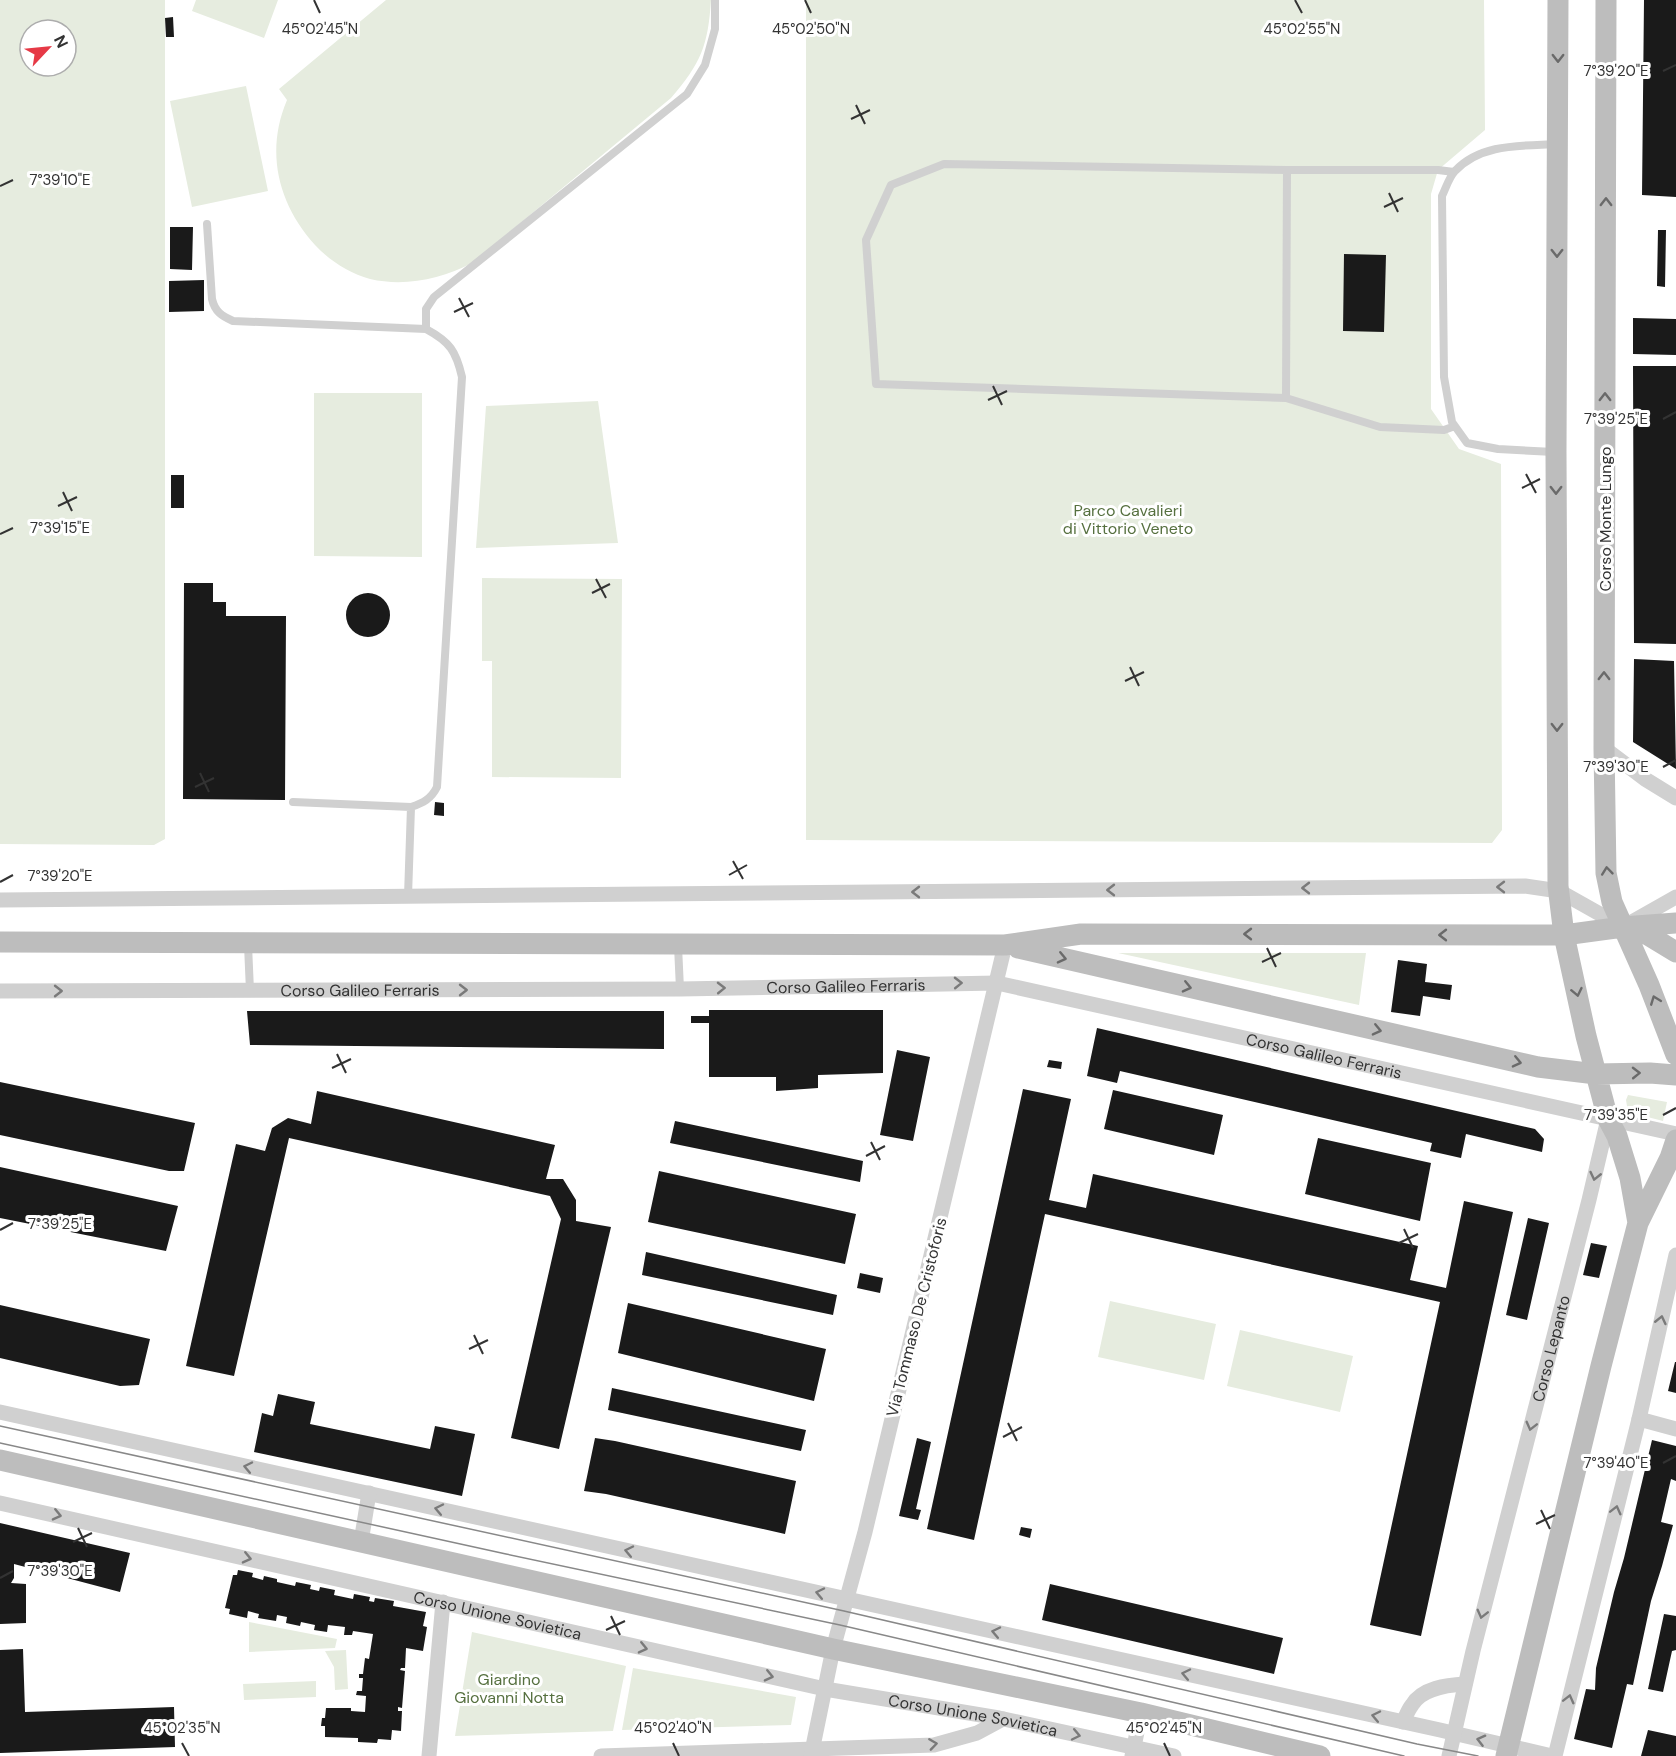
<svg xmlns="http://www.w3.org/2000/svg" width="1676" height="1756" font-family="'DM Sans',sans-serif">
  <rect width="100%" height="100%" fill="#fff"/>
  <path fill="#e6ecdf" fill-rule="evenodd" d="M 0,0 L 165,0 L 165,839 L 154,845 L 0,844 ZM 30,30 L 66,30 L 66,66 L 30,66 Z
    M 196,0 L 278,0 L 264,38 L 192,11 Z
    M 386,0 L 711,0 C 708,46 701,63 671,98 L 472,263 C 441,279 405,287 370,279 C 349,273 330,261 315,245 C 278,204 265,152 287,100 L 279,89 Z
    M 806,0 L 1484,0 L 1485,130 L 1438,170 L 1431,194 L 1431,409 L 1459,449 L 1501,464 L 1502,830 L 1492,843 L 806,840 Z
    M 246,86 L 268,191 L 192,207 L 170,101 Z
    M 314,393 L 422,393 L 422,557 L 314,556 Z
    M 598,401 L 618,543 L 476,548 L 486,406 Z
    M 482,578 L 622,579 L 621,778 L 492,777 L 492,661 L 482,661 Z
    M 1118,953 L 1366,953 L 1359,1005 Z
    M 1628,1095 L 1667,1102 L 1663,1121 L 1628,1112 L 1626,1100 Z
    M 1110,1301 L 1216,1324 L 1204,1380 L 1098,1357 Z
    M 1240,1330 L 1353,1356 L 1340,1412 L 1227,1386 Z
    M 249,1622 L 337,1639 L 335,1648 L 249,1652 Z
    M 472,1632 L 626,1666 L 613,1731 L 455,1736 Z
    M 346,1650 L 348,1689 L 335,1690 L 334,1667 L 325,1651 Z
    M 633,1668 L 796,1697 L 791,1725 L 622,1730 Z
    M 316,1681 L 316,1697 L 244,1700 L 243,1684 Z"/>
  <path fill="#1a1a1a" d="M 1644,0 L 1676,0 L 1676,197 L 1642,195 Z
    M 173,17 L 174,37 L 166,37 L 165,18 Z
    M 170,227 L 193,227 L 192,270 L 170,269 Z
    M 1658,230 L 1666,230 L 1665,287 L 1657,286 Z
    M 1344,254 L 1386,255 L 1384,332 L 1343,331 Z
    M 204,280 L 204,311 L 169,312 L 169,281 Z
    M 1633,318 L 1676,319 L 1676,355 L 1633,354 Z
    M 1633,366 L 1676,366 L 1676,644 L 1634,643 Z
    M 171,475 L 184,475 L 184,508 L 171,508 Z
    M 184,583 L 213,583 L 213,602 L 226,602 L 226,616 L 286,616 L 285,800 L 183,799 Z
    M346 615a22 22 0 1 1 44 0a22 22 0 1 1-44 0Z
    M 1634,659 L 1674,661 L 1676,769 L 1633,742 Z
    M 435,802 L 444,803 L 444,816 L 434,815 Z
    M 1398,960 L 1427,964 L 1425,982 L 1452,985 L 1450,1000 L 1423,996 L 1420,1016 L 1391,1012 Z
    M 709,1010 L 883,1010 L 883,1073 L 818,1075 L 818,1088 L 776,1091 L 776,1077 L 709,1077 L 709,1023 L 691,1023 L 691,1016 L 709,1016 Z
    M 247,1011 L 664,1011 L 664,1049 L 250,1045 Z
    M 1097,1028 L 1535,1129 L 1544,1139 L 1542,1152 L 1466,1134 L 1461,1158 L 1430,1151 L 1432,1143 L 1120,1071 L 1117,1083 L 1087,1076 Z
    M 897,1050 L 930,1057 L 913,1141 L 880,1135 Z
    M 1049,1060 L 1062,1062 L 1061,1069 L 1047,1067 Z
    M 0,1082 L 195,1123 L 184,1171 L 169,1171 L 0,1135 Z
    M 1023,1089 L 1071,1099 L 1049,1200 L 1086,1208 L 1093,1174 L 1418,1246 L 1410,1280 L 1446,1288 L 1464,1201 L 1513,1212 L 1421,1636 L 1370,1625 L 1440,1302 L 1045,1214 L 974,1540 L 927,1529 Z
    M 1113,1090 L 1223,1115 L 1214,1155 L 1104,1129 Z
    M 317,1091 L 555,1145 L 546,1179 L 563,1179 L 576,1200 L 576,1221 L 611,1227 L 559,1449 L 511,1438 L 561,1219 L 550,1196 L 289,1138 L 234,1376 L 186,1366 L 236,1144 L 265,1151 L 272,1128 L 288,1118 L 311,1124 Z
    M 675,1121 L 863,1161 L 860,1182 L 670,1143 Z
    M 1318,1138 L 1431,1163 L 1420,1221 L 1305,1194 Z
    M 0,1167 L 178,1206 L 166,1251 L 0,1218 Z
    M 659,1171 L 856,1214 L 845,1264 L 648,1222 Z
    M 1528,1218 L 1549,1223 L 1527,1320 L 1506,1315 Z
    M 1591,1243 L 1607,1246 L 1599,1278 L 1583,1275 Z
    M 646,1252 L 837,1295 L 833,1315 L 642,1275 Z
    M 860,1273 L 883,1278 L 880,1293 L 857,1288 Z
    M 628,1303 L 826,1349 L 814,1401 L 618,1353 Z
    M 0,1305 L 150,1339 L 139,1385 L 120,1386 L 0,1358 Z
    M 1675,1362 L 1676,1362 L 1676,1393 L 1668,1391 Z
    M 612,1388 L 806,1430 L 801,1451 L 608,1410 Z
    M 278,1394 L 315,1402 L 310,1424 L 430,1449 L 435,1426 L 475,1434 L 462,1496 L 254,1452 L 262,1413 L 273,1416 Z
    M 595,1438 L 615,1441 L 796,1481 L 785,1534 L 606,1494 L 584,1491 Z
    M 917,1438 L 931,1442 L 916,1509 L 921,1510 L 918,1520 L 899,1516 Z
    M 1652,1440 L 1676,1446 L 1676,1481 L 1671,1479 L 1661,1522 L 1673,1525 L 1662,1566 L 1651,1601 L 1633,1685 L 1627,1684 L 1612,1748 L 1574,1739 L 1586,1689 L 1595,1690 L 1596,1668 L 1614,1592 L 1624,1558 Z
    M 0,1523 L 130,1553 L 120,1592 L 14,1564 L 14,1578 L 11,1583 L 26,1584 L 26,1623 L 0,1624 Z
    M 1021,1527 L 1032,1529 L 1030,1538 L 1019,1535 Z
    M 238,1570 L 253,1573 L 252,1577 L 263,1580 L 264,1576 L 277,1579 L 277,1582 L 295,1586 L 296,1582 L 311,1585 L 310,1589 L 319,1591 L 320,1587 L 335,1590 L 334,1595 L 353,1599 L 354,1594 L 370,1597 L 369,1601 L 374,1602 L 375,1598 L 394,1601 L 393,1606 L 426,1612 L 423,1626 L 427,1627 L 423,1651 L 406,1648 L 405,1668 L 401,1668 L 400,1670 L 405,1671 L 402,1708 L 398,1707 L 398,1711 L 402,1711 L 401,1731 L 392,1730 L 391,1740 L 378,1739 L 377,1743 L 358,1742 L 358,1738 L 325,1737 L 325,1726 L 321,1726 L 322,1718 L 325,1718 L 326,1708 L 351,1708 L 351,1711 L 365,1712 L 366,1696 L 356,1695 L 357,1691 L 362,1691 L 363,1678 L 359,1678 L 359,1674 L 363,1674 L 365,1658 L 369,1659 L 373,1634 L 353,1631 L 352,1635 L 344,1635 L 345,1627 L 328,1625 L 327,1632 L 314,1630 L 315,1625 L 301,1622 L 300,1626 L 286,1623 L 287,1617 L 277,1615 L 276,1621 L 258,1618 L 259,1614 L 248,1611 L 247,1618 L 229,1614 L 230,1609 L 225,1608 L 233,1575 L 237,1575 Z
    M 1050,1584 L 1283,1638 L 1274,1674 L 1042,1620 Z
    M 1664,1614 L 1676,1616 L 1676,1650 L 1672,1651 L 1663,1692 L 1648,1689 Z
    M 23,1649 L 25,1712 L 174,1707 L 175,1747 L 0,1753 L 0,1650 Z
    M 1648,1730 L 1676,1736 L 1676,1756 L 1641,1756 Z"/>
  <g fill="none" stroke-linecap="round" stroke-linejoin="round">
    <path stroke="#d0d0d0" stroke-width="8" d="M 1454,172 L 1438,170 L 1287,170 L 944,164 L 891,185 L 866,240 L 876,384 L 1286,398 L 1380,427 L 1444,430 L 1455,426
      M 207,224 L 212,299 C 215,312 222,316 233,321 L 426,329 C 450,342 456,351 462,377 L 437,787 C 431,799 423,803 411,807 L 293,802
      M 426,329 L 426,309 L 434,297 L 687,94 L 705,65 L 715,29 L 715,0
      M 1286,398 L 1287,170
      M 1554,452 L 1498,449 L 1467,443 L 1452,422 L 1444,377 L 1442,196 C 1446,188 1449,177 1455,171 C 1481,143 1522,146 1557,144
      M 408,896 L 411,807
      M 248,945 L 250,991
      M 678,946 L 680,989"/>
    <g stroke="#d0d0d0" stroke-width="15">
      <path d="M 1604,748 L 1645,779 L 1676,798"/>
      <path d="M 0,900 L 1525,886 L 1559,891 L 1623,927 L 1676,897"/>
      <path id="s1" d="M 0,991 L 680,989 L 997,983 L 1676,1134"/>
      <path d="M 0,1412 L 1440,1730 L 1552,1756"/>
      <path d="M 1639,1419 L 1676,1429"/>
      <path id="s2" d="M 0,1503 L 825,1689 L 999,1718 L 1174,1756"/>
      <path d="M 361,1542 L 369,1493"/>
      <path d="M 1403,1722 C 1406,1716 1408,1710 1412,1705 C 1422,1688 1447,1685 1465,1684"/>
      <path d="M 429,1756 L 443,1602"/>
      <path d="M 601,1756 L 934,1745 L 977,1733 L 1003,1719"/>
      <path d="M 811,1756 L 833,1649 L 865,1532 L 1005,945"/>
      <path d="M 1132,1756 L 1141,1713"/>
      <path id="s3" d="M 1449,1756 L 1473,1651 L 1589,1200 L 1608,1119"/>
      <path d="M 1555,1756 L 1639,1419 L 1676,1255"/>
    </g>
    <path stroke="#bdbdbd" stroke-width="21" d="M 1558,0 L 1556,452 L 1558,886 L 1564,935 L 1586,1036 L 1608,1119 L 1617,1136 L 1630,1178 L 1638,1223
      M 1606,0 L 1604,748 L 1606,873 L 1612,902 L 1649,985 L 1676,1055
      M 1629,929 L 1648,935 L 1676,952
      M 0,942 L 1005,945 L 1081,934 L 1564,935 L 1623,927 L 1676,923
      M 1018,948 L 1538,1067 L 1596,1074 L 1650,1073 L 1676,1075
      M 0,1460 L 833,1649 L 1141,1713 L 1320,1756
      M 1506,1756 L 1601,1366 L 1638,1223 L 1670,1158 L 1676,1140"/>
    <path stroke="#888" stroke-width="1.5" d="M 0,1426 L 844,1611 L 1417,1744 L 1478,1756
      M 0,1443 L 506,1554 L 840,1625 L 1404,1756"/>
  </g>
  <defs><path id="oneway-chevron" d="M-2-3.5L2.5 0L-2 3.5" fill="none" stroke-width="1.6" stroke-linecap="round" stroke-linejoin="round" transform="scale(1.5)"/></defs>
  <g stroke="#6a6a6a">
    <use href="#oneway-chevron" transform="translate(1558 58) rotate(90)"/>
    <use href="#oneway-chevron" transform="translate(1606 202) rotate(-90)"/>
    <use href="#oneway-chevron" transform="translate(1557 253) rotate(90)"/>
    <use href="#oneway-chevron" transform="translate(1605 397) rotate(-90)"/>
    <use href="#oneway-chevron" transform="translate(1556 490) rotate(90)"/>
    <use href="#oneway-chevron" transform="translate(1604 676) rotate(-90)"/>
    <use href="#oneway-chevron" transform="translate(1557 727) rotate(90)"/>
    <use href="#oneway-chevron" transform="translate(1607 871) rotate(-96)"/>
    <use href="#oneway-chevron" transform="translate(1248 934) rotate(-180)"/>
    <use href="#oneway-chevron" transform="translate(1443 935) rotate(-180)"/>
    <use href="#oneway-chevron" transform="translate(1062 958) rotate(13)"/>
    <use href="#oneway-chevron" transform="translate(1187 987) rotate(13)"/>
    <use href="#oneway-chevron" transform="translate(1577 992) rotate(78)"/>
    <use href="#oneway-chevron" transform="translate(1655 1000) rotate(-111)"/>
    <use href="#oneway-chevron" transform="translate(1377 1030) rotate(13)"/>
    <use href="#oneway-chevron" transform="translate(1517 1062) rotate(13)"/>
    <use href="#oneway-chevron" transform="translate(1636 1073) rotate(-1)"/>
  </g>
  <g stroke="#7a7a7a">
    <use href="#oneway-chevron" transform="translate(1501 887) rotate(180)"/>
    <use href="#oneway-chevron" transform="translate(1306 888) rotate(180)"/>
    <use href="#oneway-chevron" transform="translate(1111 890) rotate(180)"/>
    <use href="#oneway-chevron" transform="translate(916 892) rotate(180)"/>
    <use href="#oneway-chevron" transform="translate(958 983) rotate(-1)"/>
    <use href="#oneway-chevron" transform="translate(721 988) rotate(-1)"/>
    <use href="#oneway-chevron" transform="translate(463 990)"/>
    <use href="#oneway-chevron" transform="translate(58 991)"/>
    <use href="#oneway-chevron" transform="translate(1595 1176) rotate(103)"/>
    <use href="#oneway-chevron" transform="translate(1661 1320) rotate(-77)"/>
    <use href="#oneway-chevron" transform="translate(1531 1426) rotate(104)"/>
    <use href="#oneway-chevron" transform="translate(248 1467) rotate(-168)"/>
    <use href="#oneway-chevron" transform="translate(439 1509) rotate(-168)"/>
    <use href="#oneway-chevron" transform="translate(1616 1510) rotate(-76)"/>
    <use href="#oneway-chevron" transform="translate(57 1515) rotate(13)"/>
    <use href="#oneway-chevron" transform="translate(629 1551) rotate(-168)"/>
    <use href="#oneway-chevron" transform="translate(247 1558) rotate(13)"/>
    <use href="#oneway-chevron" transform="translate(820 1593) rotate(-168)"/>
    <use href="#oneway-chevron" transform="translate(1482 1614) rotate(104)"/>
    <use href="#oneway-chevron" transform="translate(996 1632) rotate(-168)"/>
    <use href="#oneway-chevron" transform="translate(643 1648) rotate(13)"/>
    <use href="#oneway-chevron" transform="translate(1186 1674) rotate(-168)"/>
    <use href="#oneway-chevron" transform="translate(769 1676) rotate(13)"/>
    <use href="#oneway-chevron" transform="translate(1569 1699) rotate(-76)"/>
    <use href="#oneway-chevron" transform="translate(1376 1716) rotate(-168)"/>
    <use href="#oneway-chevron" transform="translate(1076 1735) rotate(12)"/>
    <use href="#oneway-chevron" transform="translate(1481 1740) rotate(-166)"/>
    <use href="#oneway-chevron" transform="translate(933 1744) rotate(-8)"/>
  </g>
  <path fill="none" stroke="#333" stroke-width="2" d="M 314,0 L 320,13M 805,0 L 811,13M 1295,0 L 1302,13M 1663,71 L 1676,65M 856,105 L 865,124M 851,119 L 870,110M 0,186 L 13,180M 1389,193 L 1398,212M 1384,207 L 1403,198M 459,298 L 469,317M 454,312 L 473,303M 993,386 L 1002,405M 988,400 L 1007,391M 1663,419 L 1676,412M 1526,474 L 1536,493M 1522,488 L 1540,479M 63,492 L 72,511M 58,506 L 77,497M 0,534 L 13,528M 596,579 L 606,598M 592,593 L 610,584M 1130,667 L 1139,686M 1125,681 L 1144,672M 1663,767 L 1676,760M 200,773 L 209,792M 195,787 L 214,778M 733,861 L 743,879M 729,875 L 747,865M 0,882 L 13,875M 1267,948 L 1276,967M 1262,962 L 1281,953M 337,1054 L 346,1073M 332,1068 L 351,1059M 1663,1115 L 1676,1108M 871,1142 L 880,1160M 866,1156 L 885,1146M 1404,1229 L 1413,1248M 0,1230 L 13,1223M 1399,1243 L 1418,1234M 474,1335 L 483,1354M 469,1349 L 488,1340M 1008,1423 L 1017,1441M 1003,1437 L 1022,1427M 1663,1463 L 1676,1456M 1541,1510 L 1550,1529M 1536,1524 L 1555,1515M 78,1528 L 87,1547M 73,1542 L 92,1533M 0,1578 L 13,1571M 611,1616 L 620,1635M 606,1630 L 625,1621M 182,1743 L 189,1756M 673,1743 L 679,1756M 1164,1743 L 1170,1756"/>
  <g text-anchor="middle" stroke-width="6" stroke-linejoin="round" paint-order="stroke">
    <g font-size="16" fill="#56703f" stroke="#fff">
      <text x="1128" y="516">Parco Cavalieri<tspan x="1128" dy="18">di Vittorio Veneto</tspan></text>
      <text x="509" y="1685">Giardino<tspan x="509" dy="18">Giovanni Notta</tspan></text>
    </g>
    <g font-size="16" fill="#333" stroke="#fff">
      <text transform="translate(1605 519) rotate(-90)" y="6">Corso Monte Lungo</text>
      <text dy="6" stroke="none"><textPath href="#s1" startOffset="846">Corso Galileo Ferraris</textPath></text>
      <text dy="6" stroke="none"><textPath href="#s1" startOffset="360">Corso Galileo Ferraris</textPath></text>
      <text dy="6" stroke="none"><textPath href="#s1" startOffset="1332">Corso Galileo Ferraris</textPath></text>
      <text transform="translate(916 1317) rotate(-76)" y="6">Via Tommaso De Cristoforis</text>
      <text dy="6" stroke="none"><textPath href="#s3" startOffset="420">Corso Lepanto</textPath></text>
      <text dy="6" stroke="none"><textPath href="#s2" startOffset="510">Corso Unione Sovietica</textPath></text>
      <text dy="6" stroke="none"><textPath href="#s2" startOffset="996">Corso Unione Sovietica</textPath></text>
    </g>
  </g>
  <g font-size="15" text-anchor="middle" fill="#333" stroke="#fff" stroke-width="6" stroke-linejoin="round" paint-order="stroke">
    <text x="320" y="34">45°02'45"N</text>
    <text x="811" y="34">45°02'50"N</text>
    <text x="1302" y="34">45°02'55"N</text>
    <text x="1616" y="76">7°39'20"E</text>
    <text x="60" y="185">7°39'10"E</text>
    <text x="1616" y="424">7°39'25"E</text>
    <text x="60" y="533">7°39'15"E</text>
    <text x="1616" y="772">7°39'30"E</text>
    <text x="60" y="881">7°39'20"E</text>
    <text x="1616" y="1120">7°39'35"E</text>
    <text x="60" y="1229">7°39'25"E</text>
    <text x="1616" y="1468">7°39'40"E</text>
    <text x="60" y="1576">7°39'30"E</text>
    <text x="182" y="1733">45°02'35"N</text>
    <text x="673" y="1733">45°02'40"N</text>
    <text x="1164" y="1733">45°02'45"N</text>
  </g>
  <g transform="translate(48 48) rotate(64)"><circle r="28" fill="#ffffff" stroke="#adadad" stroke-width="1.5"/>
  <path d="M0-4.5L10 22L0 15L-10 22Z" fill="#e63946"/>
  <text y="-9" font-size="16" font-weight="bold" text-anchor="middle" fill="#333333">N</text>
  </g>
</svg>
